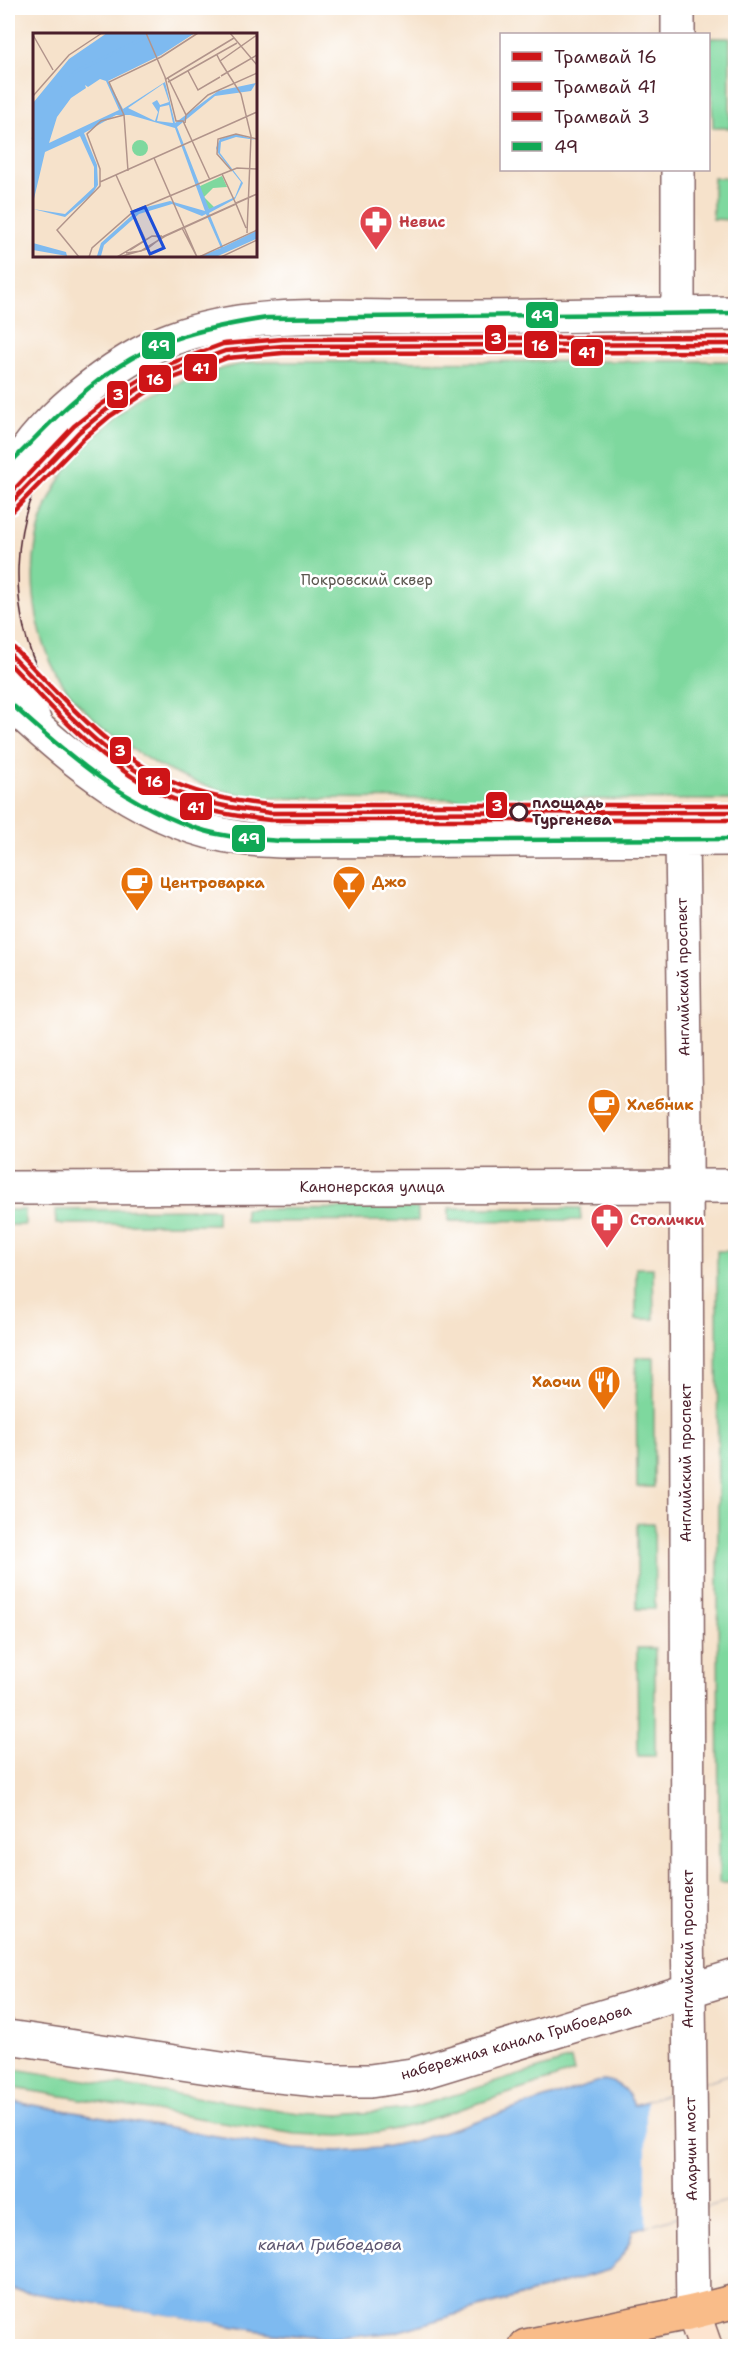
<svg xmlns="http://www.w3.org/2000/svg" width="743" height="2354" font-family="'Shantell Sans',sans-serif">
  <rect width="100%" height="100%" fill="#fff"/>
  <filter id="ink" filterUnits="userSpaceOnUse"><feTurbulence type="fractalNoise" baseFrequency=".0167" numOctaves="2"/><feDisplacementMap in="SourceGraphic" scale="12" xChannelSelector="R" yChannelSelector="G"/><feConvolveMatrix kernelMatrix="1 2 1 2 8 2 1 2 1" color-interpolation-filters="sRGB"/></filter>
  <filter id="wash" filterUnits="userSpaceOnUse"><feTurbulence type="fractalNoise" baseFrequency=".008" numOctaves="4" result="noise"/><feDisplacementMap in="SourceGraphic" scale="24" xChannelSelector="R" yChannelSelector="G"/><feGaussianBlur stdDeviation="1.35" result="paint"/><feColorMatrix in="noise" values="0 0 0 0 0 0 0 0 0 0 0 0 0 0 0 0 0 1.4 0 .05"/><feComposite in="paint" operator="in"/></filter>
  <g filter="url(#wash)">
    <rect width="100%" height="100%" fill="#f6e2cb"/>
    <path fill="#7ed89e" stroke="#647c64" stroke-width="1.5" d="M 710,38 L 730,38 L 730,128 L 713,128 Z
      M 713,178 L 730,178 L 730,220 L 713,219 Z
      M 735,361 L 735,800 L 260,798 C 203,790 151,768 108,730 C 95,720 82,709 72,696 C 49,670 37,629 34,595 C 22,464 136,380 254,362 Z
      M 418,1208 L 418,1221 L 245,1222 L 245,1209 Z
      M 449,1208 L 580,1208 L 581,1220 L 449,1221 Z
      M 217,1209 L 217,1224 L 56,1224 L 55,1210 Z
      M 8,1210 L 25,1210 L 25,1225 L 8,1225 Z
      M 717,1251 L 734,1251 L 735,1883 L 719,1883 Z
      M 636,1268 L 653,1268 L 654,1319 L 636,1319 Z
      M 636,1357 L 654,1357 L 654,1487 L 637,1487 Z
      M 637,1523 L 654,1523 L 655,1609 L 637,1609 Z
      M 637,1648 L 655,1648 L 655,1756 L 638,1756 Z
      M 571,2059 L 574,2072 L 412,2125 L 378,2133 L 340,2136 L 296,2134 L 8,2087 L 8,2068 L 299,2113 L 340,2115 L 409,2109 Z"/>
    <path fill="#7ebaf0" stroke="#646c8e" stroke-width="1.5" d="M 735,2073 L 735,2198 L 633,2230 C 629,2247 623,2258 609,2270 L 396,2332 L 332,2339 L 273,2333 L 8,2289 L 8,2101 L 294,2149 L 339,2151 L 379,2148 L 417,2140 L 605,2080 C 621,2084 627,2090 634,2105 Z"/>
    <path fill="#f6e2cb" d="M 735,2073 L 735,2198 L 646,2226 L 646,2101 Z
      M 28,2293 L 217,2323 L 216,2326 L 27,2296 Z"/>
  </g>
  <g filter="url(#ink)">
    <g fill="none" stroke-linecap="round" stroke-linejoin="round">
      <g stroke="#866363" stroke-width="36">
        <path id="minor" d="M 8,1188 L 736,1186
          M 8,2037 L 248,2073 L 327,2081 L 370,2081 L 412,2075 L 736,1976"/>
      </g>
      <g stroke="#866363" stroke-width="36">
        <path id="tertiary" d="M 678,8 L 678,34
          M 678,313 L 678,170
          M 8,485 C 26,428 119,357 174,338 C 257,308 349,318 436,317 C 536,317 636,314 736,313
          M 8,665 L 34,720
          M 8,701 C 75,763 146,825 240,838 C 254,840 268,840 282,841 L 736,839
          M 682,839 L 686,1131 L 688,1921 L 693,2312"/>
      </g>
      <g stroke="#866363" stroke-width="36">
        <path id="secondary" d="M 693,2312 L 705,2346"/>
      </g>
      <g stroke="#866363" stroke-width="36">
        <path id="primary" d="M 526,2346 L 693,2312 L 736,2301"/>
      </g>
      <use href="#minor" stroke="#fff" stroke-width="33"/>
      <use href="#tertiary" stroke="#fff" stroke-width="33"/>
      <use href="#secondary" stroke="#fde4d0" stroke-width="33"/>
      <use href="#primary" stroke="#f9bc89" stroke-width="33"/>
      <path stroke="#4a1f2b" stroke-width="1.5" d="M 73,717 C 60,700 45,685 36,665 C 11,610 10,521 46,470 C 56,457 69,445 79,432"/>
      <g stroke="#fff" stroke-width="9">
        <path id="bus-1" d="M 8,465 C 31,443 52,419 77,398 C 138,344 188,330 267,318 L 736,313
          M 8,701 C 66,754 128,808 205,831 C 230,838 256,839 282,841 L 736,839"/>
      </g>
      <use href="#bus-1" stroke="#10a855" stroke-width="4.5"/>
      <g stroke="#fff" stroke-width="9">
        <path id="tram-1" d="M 8,506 L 79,432 L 106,410 L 146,384 L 165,373 L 225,351 L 283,346 L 736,344
          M 8,652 C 58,703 108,764 176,792 C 206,804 238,809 270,813 L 736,812"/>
      </g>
      <g stroke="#fff" stroke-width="9">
        <path id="tram-2" d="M 13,511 L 84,438 L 110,416 L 150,390 L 168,380 L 227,358 L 283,353 L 736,352
          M 8,662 C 54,710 99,762 160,793 C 194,810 233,816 270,820 L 736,820"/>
      </g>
      <g stroke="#fff" stroke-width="9">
        <path id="tram-3" d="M 8,496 L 74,426 L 102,404 L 161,367 L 223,344 L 283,339 L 736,337
          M 13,647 C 62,697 111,756 177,784 C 207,797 239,802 270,805 L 736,805"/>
      </g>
      <use href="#tram-1" stroke="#ce1417" stroke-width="4.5"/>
      <use href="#tram-2" stroke="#ce1417" stroke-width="4.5"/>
      <use href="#tram-3" stroke="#ce1417" stroke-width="4.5"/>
    </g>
  </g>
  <defs>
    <g id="pharmacy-pin" transform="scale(1.725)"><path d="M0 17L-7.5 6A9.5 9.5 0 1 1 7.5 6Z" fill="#e0444e" stroke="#fff"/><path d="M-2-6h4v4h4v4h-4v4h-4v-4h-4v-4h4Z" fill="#fff"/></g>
    <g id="bar-pin" transform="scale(1.725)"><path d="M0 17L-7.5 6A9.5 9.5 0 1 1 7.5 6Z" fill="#e8710a" stroke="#fff"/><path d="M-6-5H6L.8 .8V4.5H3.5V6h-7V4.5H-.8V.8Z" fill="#fff"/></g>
    <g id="cafe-pin" transform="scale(1.725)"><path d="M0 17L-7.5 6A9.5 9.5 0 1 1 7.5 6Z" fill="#e8710a" stroke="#fff"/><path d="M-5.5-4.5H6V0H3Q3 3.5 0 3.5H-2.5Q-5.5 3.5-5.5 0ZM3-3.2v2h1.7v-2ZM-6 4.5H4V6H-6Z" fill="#fff"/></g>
    <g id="restaurant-pin" transform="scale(1.725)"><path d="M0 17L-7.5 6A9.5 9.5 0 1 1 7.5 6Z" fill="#e8710a" stroke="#fff"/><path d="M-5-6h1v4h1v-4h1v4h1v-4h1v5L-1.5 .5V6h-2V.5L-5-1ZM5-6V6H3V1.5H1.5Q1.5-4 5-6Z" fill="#fff"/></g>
  </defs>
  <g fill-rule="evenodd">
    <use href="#pharmacy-pin" x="376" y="222"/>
    <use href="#bar-pin" x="349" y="882"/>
    <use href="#cafe-pin" x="137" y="883"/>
    <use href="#cafe-pin" x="604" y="1105"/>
    <use href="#pharmacy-pin" x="607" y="1220"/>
    <use href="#restaurant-pin" x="604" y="1382"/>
  </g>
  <circle fill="#fff" stroke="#4a1f2b" stroke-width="3" cx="519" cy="812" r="8"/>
  <g text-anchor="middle" stroke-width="5" stroke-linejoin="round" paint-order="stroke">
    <g font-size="15" font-weight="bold" fill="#be3a42" stroke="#fff" text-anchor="start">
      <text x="399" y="227">Невис</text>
      <text x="630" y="1225">Столички</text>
    </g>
    <g font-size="15" fill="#5a564e" stroke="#fff">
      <text x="367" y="585">Покровский сквер</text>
    </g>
    <g font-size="15" font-weight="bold" fill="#4a1f2b" stroke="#fff" text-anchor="start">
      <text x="532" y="808">площадь<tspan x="532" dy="17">Тургенева</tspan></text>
    </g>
    <g font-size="15" font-weight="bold" fill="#c56008" stroke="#fff" text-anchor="start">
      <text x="372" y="887">Джо</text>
      <text x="160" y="888">Центроварка</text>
      <text x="627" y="1110">Хлебник</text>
      <text x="581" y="1387" text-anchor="end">Хаочи</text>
    </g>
    <g font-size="15" fill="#4a1f2b" stroke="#fff">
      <text transform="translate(683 977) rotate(-91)" y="5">Английский проспект</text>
      <text x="372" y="1192">Канонерская улица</text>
      <text transform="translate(686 1463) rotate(-90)" y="5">Английский проспект</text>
      <text transform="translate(688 1949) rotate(-90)" y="5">Английский проспект</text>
      <text transform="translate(516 2042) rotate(-16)" y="5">набережная канала Грибоедова</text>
      <text transform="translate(691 2149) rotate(-91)" y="5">Аларчин мост</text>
    </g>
    <g font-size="16" font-style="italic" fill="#5c5570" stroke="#fff">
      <text x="330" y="2250">канал Грибоедова</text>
    </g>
  </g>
  <g transform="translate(33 33)">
    <rect width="224" height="224" fill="#f6e2cb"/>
    <path d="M99 115a8 8 0 1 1 16 0a8 8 0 1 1-16 0ZM 189,143 L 194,154 L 180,155 L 171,164 L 181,174 L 176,177 L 165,154 Z" fill="#7ed89e"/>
    <path d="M 74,0 L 162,0 L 128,22 L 75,48 L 90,76 L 132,49 L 142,90 L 185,58 L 223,50 L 218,58 L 182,63 L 144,94 L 176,176 L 202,164 L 208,149 L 185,120 L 183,115 L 187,106 L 203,101 L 223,107 L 203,104 L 188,109 L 187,120 L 210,150 L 202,166 L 176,180 L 190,214 L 223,198 L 223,206 L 185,223 L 168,223 L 188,215 L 173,181 L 169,183 L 139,171 L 106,181 L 71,212 L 68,223 L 64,223 L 68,210 L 106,176 L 137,168 L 172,178 L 142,95 L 97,82 L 83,82 L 51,100 L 64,132 L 65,152 L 59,161 L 32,184 L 0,176 L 32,181 L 61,154 L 61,134 L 47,103 L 12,119 L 0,170 L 0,70 L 36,26 ZM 67,46 L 73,48 L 86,77 L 16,110 L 24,84 L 38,65 L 53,55 L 52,52 L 55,54 ZM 130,51 L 136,69 L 127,72 L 124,67 L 119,70 L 125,79 L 122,88 L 95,75 ZM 136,72 L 140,90 L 124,88 L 127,74 ZM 0,210 L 33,219 L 34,223 L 0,217 Z" fill="#7ebaf0" fill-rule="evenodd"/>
    <path fill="none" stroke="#7ebaf0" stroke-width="3" d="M 0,106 L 8,82 L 42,39 L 111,5"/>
    <path fill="none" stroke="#b1948b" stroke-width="1.5" d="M 113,0 L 132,44 L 143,88 L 150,88 L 177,147M 197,0 L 224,32M 0,2 L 20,37M 184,22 L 187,28 L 224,2M 187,28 L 208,61 L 218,103 L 214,200M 155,38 L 165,57 L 187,44M 188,43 L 224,22M 135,45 L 153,82 L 152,90M 133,46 L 201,5M 135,49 L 204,10M 0,63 L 36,22 L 69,0M 91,82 L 95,138M 153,82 L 175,62 L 224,40M 121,125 L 164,224M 199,138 L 184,121 L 185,106 L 203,101 L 224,106M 189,141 L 204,135 L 224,136M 83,142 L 100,180M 67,149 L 224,79M 203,170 L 224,161M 100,180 L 112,206M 149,195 L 164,224M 97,217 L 119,203 L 129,203M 93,220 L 108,218 L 134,202M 46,224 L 24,197 L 67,153 L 67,136 L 54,101 L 68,88 L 91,82 L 76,49 L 128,24 L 165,0M 56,224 L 59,215 L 101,178 L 189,141 L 203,171M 84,224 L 119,203 L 129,204 L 224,161M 86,224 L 114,216 L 128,205 L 203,171 L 213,195M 166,224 L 224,197M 188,224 L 224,207"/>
    <path fill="#1d4ed8" fill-opacity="0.15" stroke="#1d4ed8" stroke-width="3" d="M 112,174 L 131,215 L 117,221 L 99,179 Z"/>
    <rect width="224" height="224" fill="none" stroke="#4a1f2b" stroke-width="3"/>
  </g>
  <g stroke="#fff" stroke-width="2">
    <rect x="525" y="301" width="34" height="28" rx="6" fill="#10a855"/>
    <rect x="484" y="324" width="23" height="28" rx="6" fill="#ce1417"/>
    <rect x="523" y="330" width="35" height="29" rx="6" fill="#ce1417"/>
    <rect x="141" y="331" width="35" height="29" rx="6" fill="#10a855"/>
    <rect x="570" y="338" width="34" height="29" rx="6" fill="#ce1417"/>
    <rect x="183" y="353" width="35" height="29" rx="6" fill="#ce1417"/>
    <rect x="138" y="364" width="34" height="29" rx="6" fill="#ce1417"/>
    <rect x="106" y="380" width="23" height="29" rx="6" fill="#ce1417"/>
    <rect x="109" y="736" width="23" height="29" rx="6" fill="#ce1417"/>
    <rect x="137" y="767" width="34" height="29" rx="6" fill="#ce1417"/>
    <rect x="485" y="791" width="23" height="28" rx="6" fill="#ce1417"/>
    <rect x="179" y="792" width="34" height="29" rx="6" fill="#ce1417"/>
    <rect x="231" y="824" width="35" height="29" rx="6" fill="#10a855"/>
  </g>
  <g font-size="16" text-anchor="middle" font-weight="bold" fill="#fff">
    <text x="542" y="321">49</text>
    <text x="496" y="344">3</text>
    <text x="540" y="351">16</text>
    <text x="159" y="351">49</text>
    <text x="587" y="358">41</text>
    <text x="201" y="374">41</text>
    <text x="155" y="385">16</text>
    <text x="118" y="400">3</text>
    <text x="120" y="756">3</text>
    <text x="154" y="787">16</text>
    <text x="497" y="811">3</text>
    <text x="196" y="813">41</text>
    <text x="249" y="844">49</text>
  </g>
  <rect width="743" height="2354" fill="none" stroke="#fff" stroke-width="30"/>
  <rect x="500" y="33" width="210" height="138" fill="#ffffff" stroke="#b7a5aa" stroke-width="1.5"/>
  <rect x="512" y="52" width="30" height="9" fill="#ce1417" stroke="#b7a5aa" stroke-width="1.5"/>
  <text x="554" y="63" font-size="18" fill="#4a1f2b">Трамвай 16</text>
  <rect x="512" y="82" width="30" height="9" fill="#ce1417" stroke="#b7a5aa" stroke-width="1.5"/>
  <text x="554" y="93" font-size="18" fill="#4a1f2b">Трамвай 41</text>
  <rect x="512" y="112" width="30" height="9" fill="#ce1417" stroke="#b7a5aa" stroke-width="1.5"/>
  <text x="554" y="123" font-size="18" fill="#4a1f2b">Трамвай 3</text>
  <rect x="512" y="142" width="30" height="9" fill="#10a855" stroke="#b7a5aa" stroke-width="1.5"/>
  <text x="554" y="153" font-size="18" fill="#4a1f2b">49</text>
</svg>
